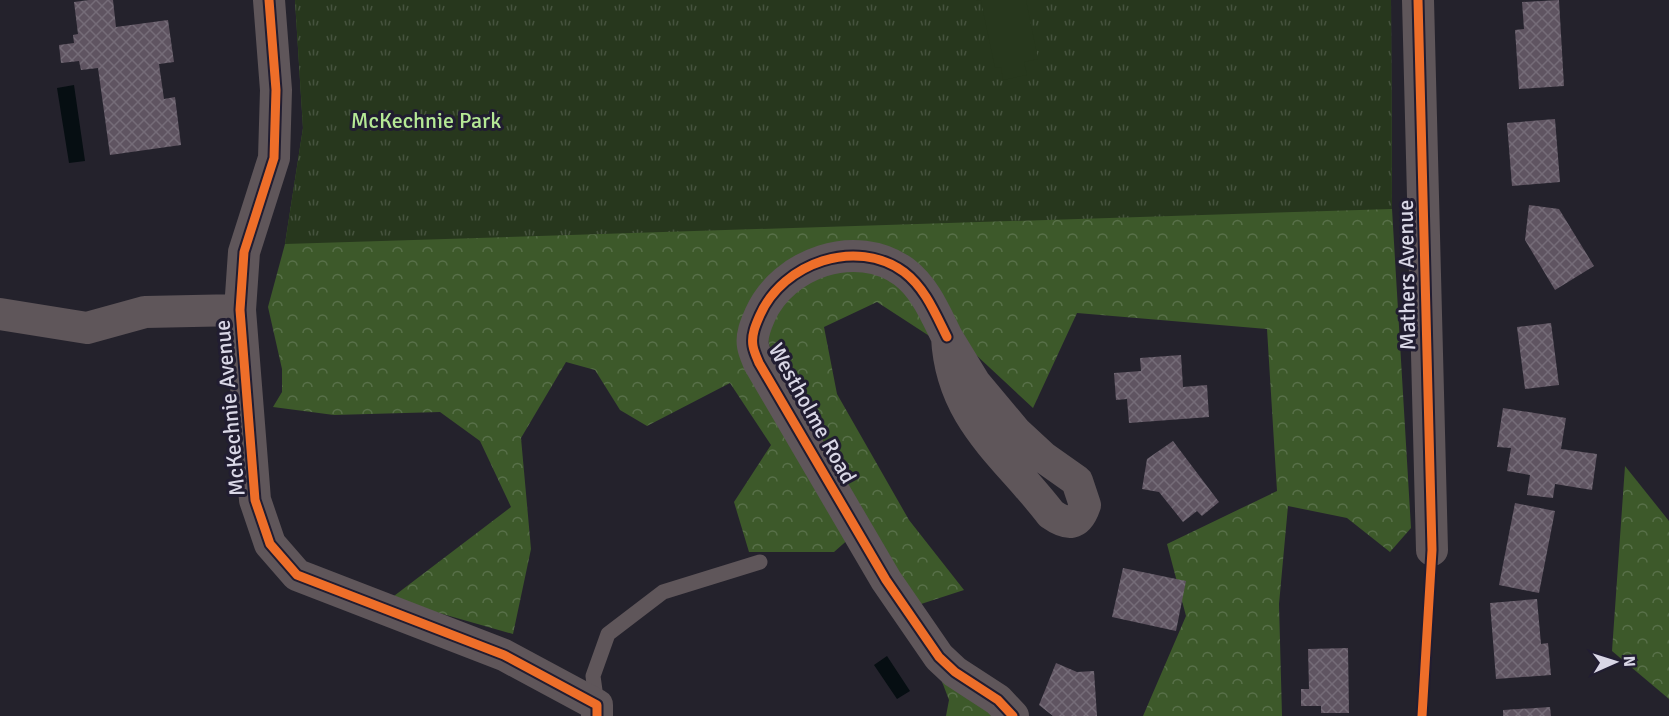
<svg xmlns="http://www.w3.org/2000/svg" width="1669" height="716" font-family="Signika,sans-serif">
  <defs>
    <pattern id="forest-crowns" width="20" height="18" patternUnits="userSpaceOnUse" patternTransform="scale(1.5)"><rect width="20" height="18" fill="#3d592a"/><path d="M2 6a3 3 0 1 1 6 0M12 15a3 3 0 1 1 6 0" fill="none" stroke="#587049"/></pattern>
    <pattern id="park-tufts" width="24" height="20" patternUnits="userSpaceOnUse" patternTransform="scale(1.5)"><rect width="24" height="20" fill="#27371d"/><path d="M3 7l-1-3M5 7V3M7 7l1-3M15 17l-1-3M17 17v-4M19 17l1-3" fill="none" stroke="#46533e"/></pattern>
    <pattern id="building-cross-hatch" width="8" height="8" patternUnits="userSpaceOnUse" patternTransform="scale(1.5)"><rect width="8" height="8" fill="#5f5461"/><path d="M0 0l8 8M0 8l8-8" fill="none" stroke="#756c78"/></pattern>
  </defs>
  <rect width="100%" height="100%" fill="#24222c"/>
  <path fill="url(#forest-crowns)" d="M 295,0 L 1391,0 L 1392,209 L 1411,528 L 1390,552 L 1347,518 L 1288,506 L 1279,604 L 1282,716 L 1143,716 L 1186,616 L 1167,544 L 1277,491 L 1267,329 L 1077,313 L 1033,408 L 975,354 L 867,245 L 751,313 L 851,537 L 834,552 L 749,552 L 734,502 L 771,445 L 730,383 L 647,426 L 620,410 L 595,370 L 566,362 L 521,438 L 531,549 L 513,634 L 390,599 L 511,507 L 480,441 L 440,412 L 334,415 L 273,407 L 282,392 L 282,369 L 268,307 L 285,244 L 303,128 Z
    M 841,264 L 900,280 L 937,341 L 877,302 L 824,327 L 837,394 L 909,520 L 964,590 L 918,605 L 774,365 L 768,340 L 772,313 L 794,285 Z
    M 1625,466 L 1669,521 L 1669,699 L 1612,651 Z
    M 941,679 L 1000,716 L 946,716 L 949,700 Z"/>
  <path fill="url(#park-tufts)" d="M 295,0 L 1391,0 L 1392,209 L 285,244 L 303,128 Z"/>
  <path fill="#27371d" d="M 976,0 L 1026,0 L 1038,59 L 1024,62 L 1027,75 L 1003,80 L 1001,67 L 995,68 L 981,1 Z"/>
  <path fill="#060e12" d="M 74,85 L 85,161 L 69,163 L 57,88 Z
    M 887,656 L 910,691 L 897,699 L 874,665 Z"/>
  <path fill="url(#building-cross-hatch)" d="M 89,0 L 113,0 L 116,27 L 168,20 L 174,62 L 159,64 L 164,99 L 175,97 L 181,145 L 110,155 L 98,68 L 81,70 L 79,61 L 61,63 L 59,45 L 74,43 L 73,35 L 78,34 L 74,2 Z
    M 1559,0 L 1564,86 L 1519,89 L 1515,30 L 1524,29 L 1522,2 Z
    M 1555,119 L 1560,182 L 1512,186 L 1507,123 Z
    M 1529,205 L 1559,209 L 1594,266 L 1555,290 L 1525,240 Z
    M 1551,323 L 1559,385 L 1525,389 L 1517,327 Z
    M 1181,355 L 1183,387 L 1207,385 L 1209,417 L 1129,423 L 1127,399 L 1116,400 L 1114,373 L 1141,371 L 1140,358 Z
    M 1503,408 L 1566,418 L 1561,449 L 1597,454 L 1592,490 L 1555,484 L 1553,498 L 1527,495 L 1530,475 L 1507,471 L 1511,448 L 1497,447 Z
    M 1173,441 L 1219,502 L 1202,516 L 1197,511 L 1183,522 L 1159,492 L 1142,489 L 1147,459 Z
    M 1515,503 L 1555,511 L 1539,593 L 1499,585 Z
    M 1123,568 L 1186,581 L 1176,631 L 1112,617 Z
    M 1537,599 L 1541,644 L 1548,643 L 1551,675 L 1496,679 L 1490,603 Z
    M 1348,648 L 1349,713 L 1321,713 L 1321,706 L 1301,706 L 1301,689 L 1309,689 L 1308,649 Z
    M 1056,663 L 1077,672 L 1094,671 L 1097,716 L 1053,716 L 1039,705 Z
    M 1550,707 L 1551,716 L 1503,716 L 1503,710 Z"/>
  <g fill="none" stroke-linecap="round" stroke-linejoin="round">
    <path stroke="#5f565a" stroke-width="15" d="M 597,705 L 593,676 L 608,634 L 663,592 L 760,562"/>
    <path stroke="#5f565a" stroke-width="32" d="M 269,0 L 276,90 L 274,158 L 244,252 L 240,310 L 255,500 L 270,544 L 297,575 L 504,655 L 597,705 L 597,716
      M 1418,0 L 1432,550
      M 0,314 L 87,328 L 145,312 L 240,310
      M 947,337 C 935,313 925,288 904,272 C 856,237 783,263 760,315 C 756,324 751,335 753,346 C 754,352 757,358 759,363 L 886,580 L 939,657 L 955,672 L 998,700 L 1013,716
      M 947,337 L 975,383 L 1016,432 L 1043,457 L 1077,481 L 1085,505 C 1078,526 1068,526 1051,514 C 1005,454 951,419 947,337 Z"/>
    <g stroke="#211d31" stroke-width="13">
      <path id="cycleway" d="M 269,0 L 276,90 L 274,158 L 244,252 L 240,310 L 255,500 L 270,544 L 297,575 L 504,655 L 597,705 L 597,716
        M 1418,0 L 1432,550 L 1422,716
        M 947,337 C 935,313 925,288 904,272 C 856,237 783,263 760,315 C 756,324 751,335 753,346 C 754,352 757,358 759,363 L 886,580 L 939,657 L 955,672 L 998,700 L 1013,716"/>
    </g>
    <use href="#cycleway" stroke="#ee6e29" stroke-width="9"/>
  </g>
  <g text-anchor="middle" stroke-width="6" stroke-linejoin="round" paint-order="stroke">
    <g font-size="22" fill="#b5e895" stroke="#211d31">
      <text x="426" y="128">McKechnie Park</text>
    </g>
    <g font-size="22" fill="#d9d7e6" stroke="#211d31">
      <text transform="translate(1406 275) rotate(-91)" y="8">Mathers Avenue</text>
      <text transform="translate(229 408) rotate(-95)" y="8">McKechnie Avenue</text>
      <text transform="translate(813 413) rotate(61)" y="8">Westholme Road</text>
    </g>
  </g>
  <g transform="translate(1615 662) rotate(87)" stroke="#211d31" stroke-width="4.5" paint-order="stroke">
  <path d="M0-4.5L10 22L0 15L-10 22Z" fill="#d9d7e6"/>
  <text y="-9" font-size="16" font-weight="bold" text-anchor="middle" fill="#d9d7e6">N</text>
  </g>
</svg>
